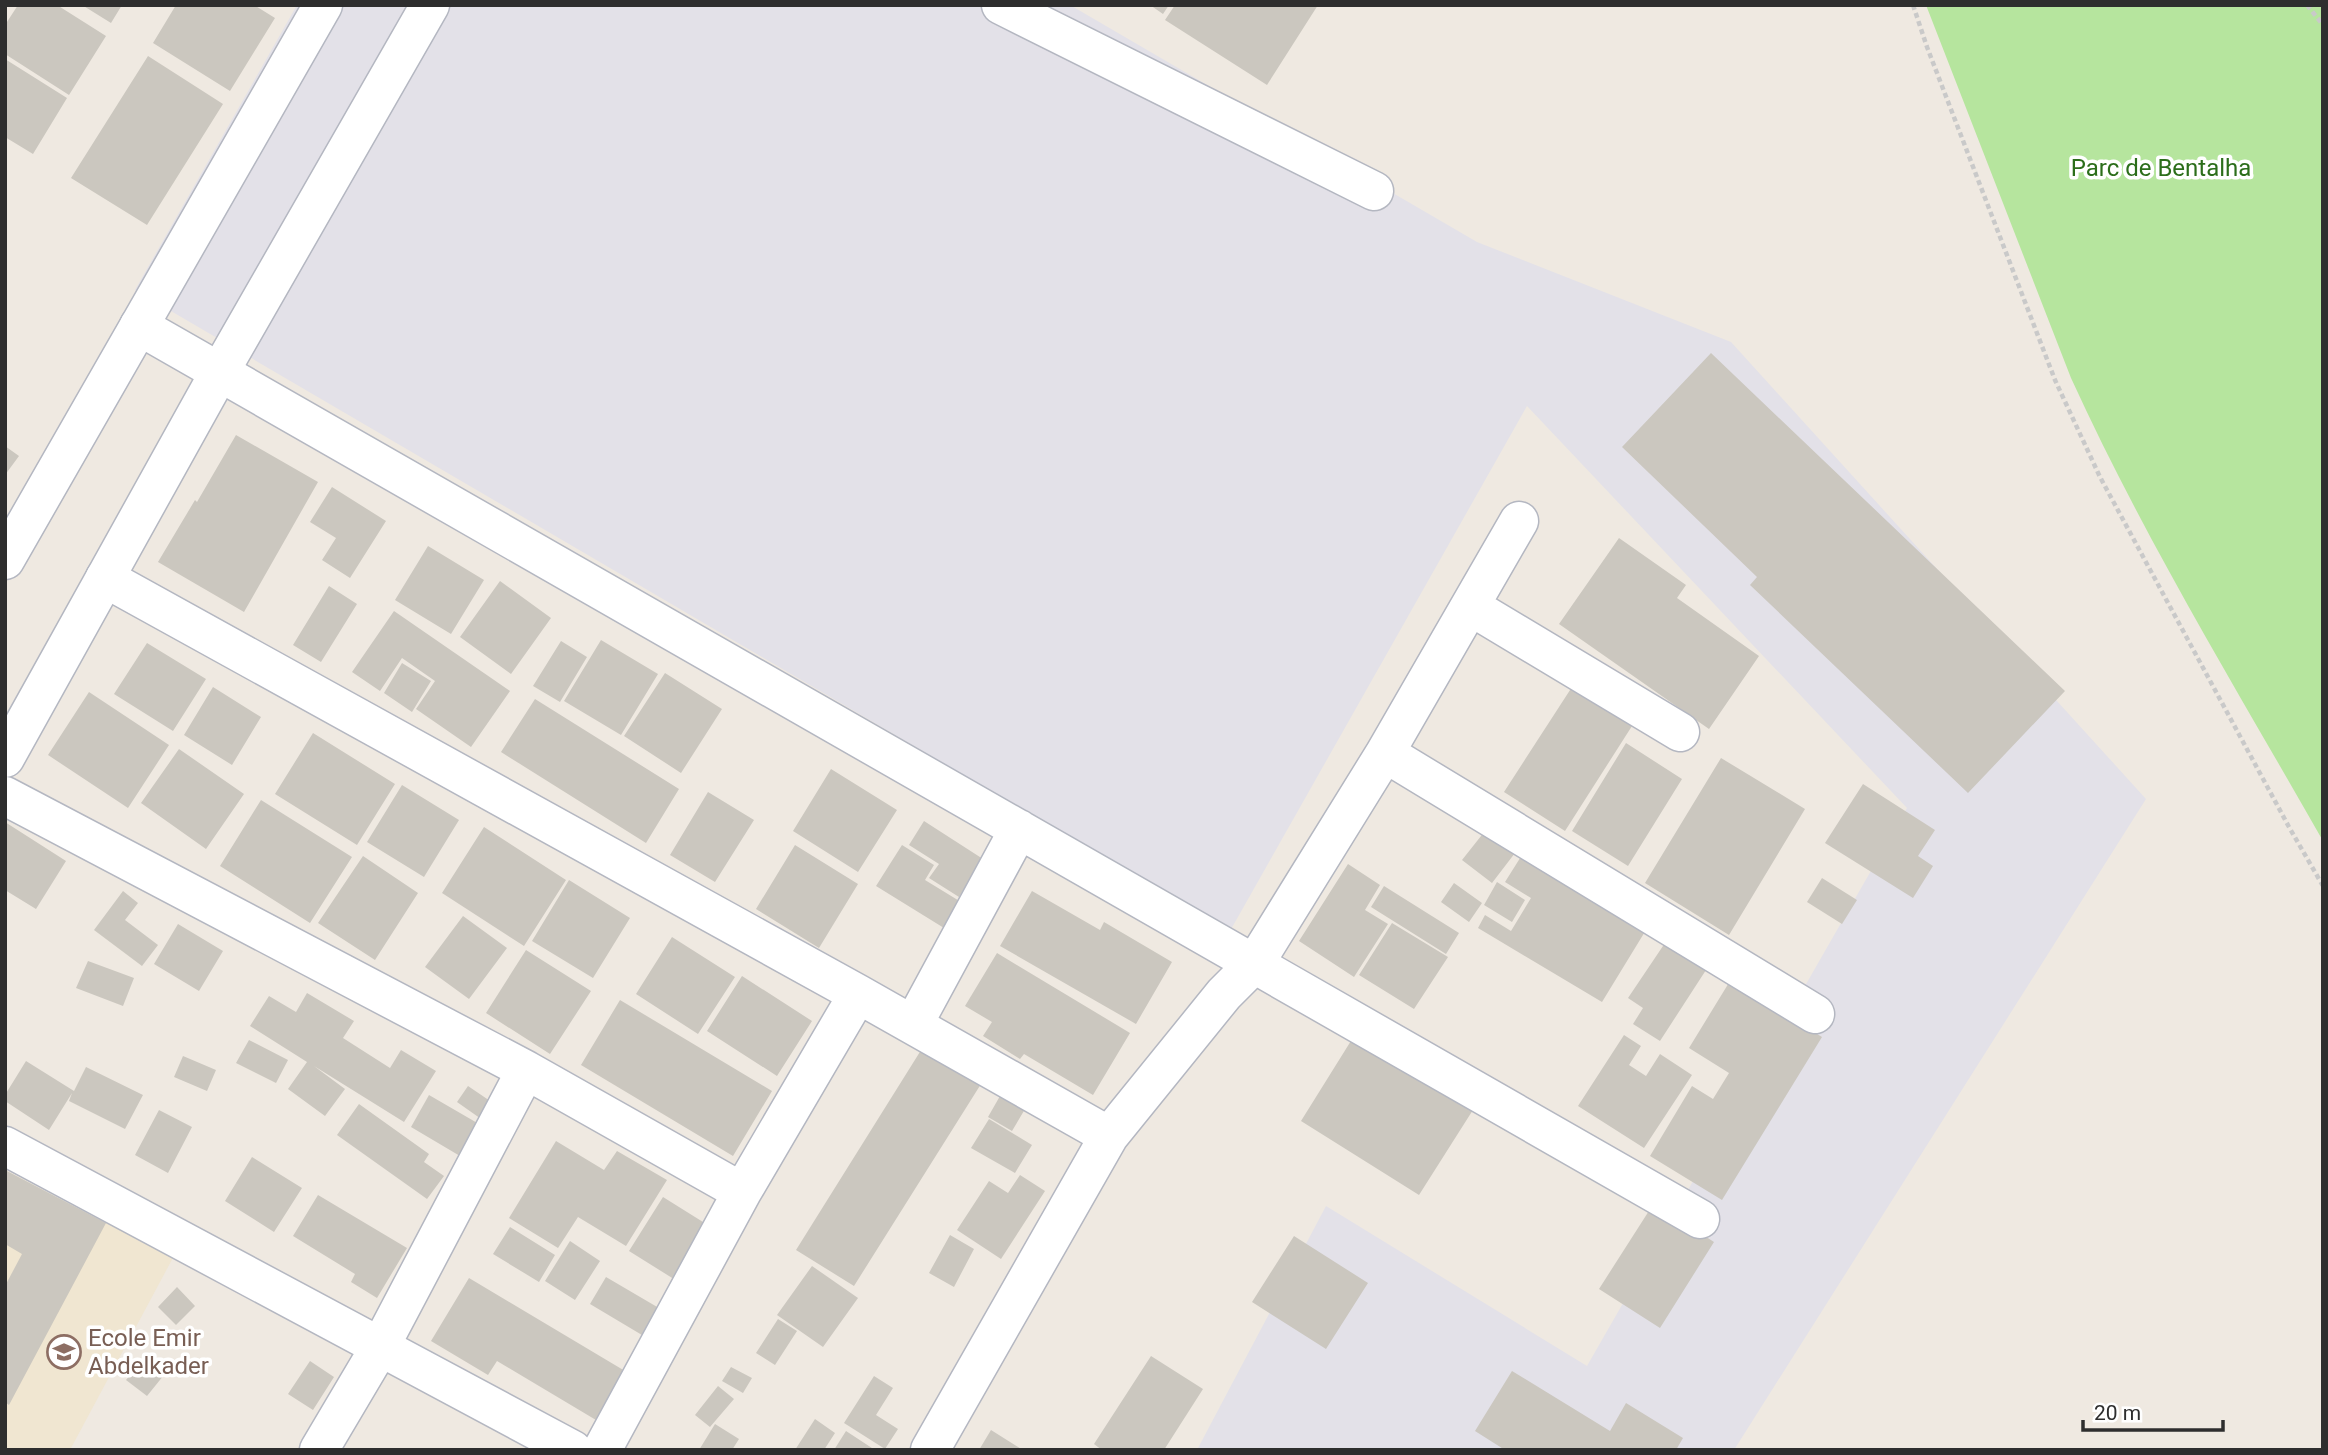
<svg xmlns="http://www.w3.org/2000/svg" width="2328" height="1455" font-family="Roboto,sans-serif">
  <rect width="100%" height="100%" fill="#efe9e1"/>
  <path fill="#e3e1e8" d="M 297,5 L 1070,5 L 1477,242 L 1731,342 L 2146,799 L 1734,1450 L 1197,1450 L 1326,1206 L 1587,1366 L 1907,808 L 1527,406 L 1230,931 L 135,290 Z"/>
  <path fill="#f0e6d1" d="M 5,1170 L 106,1223 L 175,1254 L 70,1450 L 5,1450 Z"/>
  <path fill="#b6e59e" d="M 1926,5 L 2323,5 L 2323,841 C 2236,688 2144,538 2071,378 Z"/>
  <path fill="#cbc7bf" d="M 18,5 L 57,5 L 106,36 L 69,95 L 5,54 L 5,25 Z
    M 82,5 L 122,5 L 111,23 Z
    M 176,5 L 254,5 L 275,18 L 230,91 L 153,43 Z
    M 1150,5 L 1169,5 L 1163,14 Z
    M 1175,5 L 1318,5 L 1267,85 L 1165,20 Z
    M 148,56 L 223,104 L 147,225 L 71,178 Z
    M 5,59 L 67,98 L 33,154 L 5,137 Z
    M 1711,353 L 2065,691 L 1968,793 L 1750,585 L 1757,577 L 1622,447 Z
    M 236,435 L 318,482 L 244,612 L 158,562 L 195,500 L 197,502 Z
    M 5,446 L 19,456 L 5,475 Z
    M 332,487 L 386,521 L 350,578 L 322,560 L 336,538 L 310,522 Z
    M 1619,538 L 1686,585 L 1677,598 L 1759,656 L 1709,729 L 1559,624 Z
    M 428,546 L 484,580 L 451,634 L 395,600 Z
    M 500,581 L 551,618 L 511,674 L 460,637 Z
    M 329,586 L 357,604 L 321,662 L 293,645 Z
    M 394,611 L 510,691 L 471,747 L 416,709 L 435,681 L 402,658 L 380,691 L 352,672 Z
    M 601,640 L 658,674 L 621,735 L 564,701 Z
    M 561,641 L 587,657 L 560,702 L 533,686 Z
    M 147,643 L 206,679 L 173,731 L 114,694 Z
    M 402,663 L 431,681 L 412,712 L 384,693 Z
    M 665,673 L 722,709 L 681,773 L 624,736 Z
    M 213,687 L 261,717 L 232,765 L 184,735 Z
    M 1572,687 L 1632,726 L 1565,831 L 1504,792 Z
    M 89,692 L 169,745 L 128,808 L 48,755 Z
    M 535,699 L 679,789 L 646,843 L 501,752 Z
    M 313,733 L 395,784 L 357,845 L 275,794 Z
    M 1626,743 L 1682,779 L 1628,866 L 1572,831 Z
    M 179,749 L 244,794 L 206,849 L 141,803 Z
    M 1721,758 L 1805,809 L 1729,935 L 1645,883 Z
    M 831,769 L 897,810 L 858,872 L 793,831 Z
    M 1863,784 L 1935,830 L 1918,856 L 1933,866 L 1913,898 L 1825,843 Z
    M 402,785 L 459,820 L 424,877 L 367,842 Z
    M 708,792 L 754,820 L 715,882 L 670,855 Z
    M 261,800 L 352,857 L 310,923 L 220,866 Z
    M 924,821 L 983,859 L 959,897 L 929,878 L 939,864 L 909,845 Z
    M 5,822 L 66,861 L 36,909 L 5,890 Z
    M 484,827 L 566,880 L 524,946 L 442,893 Z
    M 1485,831 L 1515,853 L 1492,883 L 1462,860 Z
    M 795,845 L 858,884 L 819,948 L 756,909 Z
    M 902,845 L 934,865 L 925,880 L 961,902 L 944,928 L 876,886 Z
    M 1522,855 L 1646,930 L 1602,1002 L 1478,928 L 1485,915 L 1511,931 L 1531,898 L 1505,882 Z
    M 363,856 L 418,893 L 375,960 L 318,923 Z
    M 1348,864 L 1380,885 L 1365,910 L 1388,924 L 1354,977 L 1299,941 Z
    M 1822,878 L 1857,900 L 1842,924 L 1807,902 Z
    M 569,880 L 630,918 L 593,978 L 532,941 Z
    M 1497,882 L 1525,900 L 1512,922 L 1484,905 Z
    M 1454,883 L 1482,903 L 1469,922 L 1441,902 Z
    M 1384,886 L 1459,933 L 1446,954 L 1371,907 Z
    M 123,891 L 138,903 L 125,920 L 158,945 L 142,966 L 94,930 Z
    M 1032,891 L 1100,930 L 1104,922 L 1172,962 L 1136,1024 L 1000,946 Z
    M 463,916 L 507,948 L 469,999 L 425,967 Z
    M 1392,923 L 1448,957 L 1414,1009 L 1359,975 Z
    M 178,924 L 223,951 L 199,991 L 154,964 Z
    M 672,937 L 735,977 L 698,1034 L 636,994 Z
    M 1665,943 L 1706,970 L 1660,1041 L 1633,1024 L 1643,1008 L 1628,998 Z
    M 526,950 L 591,991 L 550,1054 L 486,1013 Z
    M 997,953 L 1130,1033 L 1093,1095 L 1024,1054 L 1020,1059 L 983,1036 L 992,1022 L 965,1006 Z
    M 88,961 L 134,978 L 123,1006 L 76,988 Z
    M 742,976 L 812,1021 L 777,1076 L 707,1031 Z
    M 1730,981 L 1822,1037 L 1722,1200 L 1650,1156 L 1692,1086 L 1713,1099 L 1729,1073 L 1689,1048 Z
    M 307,993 L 354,1021 L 343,1038 L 390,1068 L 401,1050 L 436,1071 L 404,1122 L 314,1066 L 345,1089 L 325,1116 L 288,1089 L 307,1062 L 250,1026 L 269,996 L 296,1012 Z
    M 620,1000 L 772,1091 L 733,1156 L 581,1065 Z
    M 1359,1028 L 1478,1102 L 1419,1195 L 1301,1121 Z
    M 1624,1035 L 1641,1046 L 1629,1065 L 1646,1076 L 1660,1054 L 1692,1075 L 1644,1148 L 1578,1106 Z
    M 249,1040 L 288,1060 L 276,1083 L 236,1063 Z
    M 923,1047 L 981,1084 L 854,1286 L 796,1250 Z
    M 183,1056 L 216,1070 L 207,1091 L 174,1077 Z
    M 26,1061 L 74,1091 L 86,1067 L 143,1095 L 125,1129 L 69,1101 L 72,1093 L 49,1130 L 5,1101 L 5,1095 Z
    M 468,1086 L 496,1105 L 484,1121 L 457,1102 Z
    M 1004,1089 L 1028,1104 L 1012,1131 L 988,1117 Z
    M 429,1095 L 479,1124 L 460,1156 L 411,1127 Z
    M 359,1104 L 429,1154 L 424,1162 L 444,1176 L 427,1199 L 337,1135 Z
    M 159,1110 L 192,1127 L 168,1173 L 135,1155 Z
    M 989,1119 L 1032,1145 L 1015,1173 L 971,1148 Z
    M 556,1141 L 604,1170 L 617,1151 L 667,1180 L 626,1246 L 578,1217 L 558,1248 L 509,1218 Z
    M 252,1157 L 302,1188 L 274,1232 L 225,1201 Z
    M 5,1170 L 106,1223 L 9,1405 L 5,1402 L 5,1286 L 22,1254 L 5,1244 Z
    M 1020,1175 L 1045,1191 L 1001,1259 L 957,1230 L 989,1181 L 1008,1193 Z
    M 318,1195 L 407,1248 L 377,1298 L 351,1282 L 355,1274 L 293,1236 Z
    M 663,1197 L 711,1227 L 677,1281 L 629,1251 Z
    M 1654,1203 L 1714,1242 L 1660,1328 L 1599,1289 Z
    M 510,1227 L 555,1255 L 539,1282 L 493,1254 Z
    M 950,1235 L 974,1249 L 954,1287 L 929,1273 Z
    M 1294,1236 L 1368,1283 L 1326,1349 L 1252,1302 Z
    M 570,1241 L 600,1261 L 575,1300 L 545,1281 Z
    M 812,1266 L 858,1298 L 823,1347 L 777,1315 Z
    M 606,1277 L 664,1311 L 647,1338 L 590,1304 Z
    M 469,1278 L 630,1374 L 601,1423 L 497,1361 L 488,1375 L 431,1341 Z
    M 177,1287 L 195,1306 L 176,1325 L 158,1307 Z
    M 778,1319 L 797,1331 L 775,1365 L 756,1353 Z
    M 148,1353 L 168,1370 L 147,1396 L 126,1380 Z
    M 1151,1356 L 1203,1389 L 1164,1450 L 1102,1450 L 1094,1444 Z
    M 310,1361 L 334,1377 L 313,1410 L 288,1394 Z
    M 731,1367 L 752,1378 L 743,1393 L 722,1381 Z
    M 1512,1371 L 1610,1431 L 1626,1403 L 1683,1438 L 1676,1450 L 1505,1450 L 1475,1431 Z
    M 874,1376 L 893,1388 L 876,1415 L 898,1429 L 885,1449 L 844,1423 Z
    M 718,1386 L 734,1399 L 710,1427 L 695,1415 Z
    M 815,1419 L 835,1433 L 824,1450 L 795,1450 Z
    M 715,1424 L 739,1439 L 732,1450 L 699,1450 Z
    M 991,1430 L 1023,1450 L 979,1450 Z
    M 846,1431 L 875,1450 L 834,1450 Z"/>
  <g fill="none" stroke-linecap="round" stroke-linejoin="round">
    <g stroke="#b4b7c1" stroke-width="41">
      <path id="street" d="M 1001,5 L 1374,191
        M 139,326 L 1700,1219
        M 105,578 L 858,994 L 1109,1136
        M 1470,606 L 1680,732
        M 1385,753 L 1815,1014
        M 5,796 L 526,1070 L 742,1192
        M 913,1025 L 1019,829
        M 5,1146 L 573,1450
        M 319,1450 L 380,1347 L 526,1070
        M 602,1450 L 742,1192 L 858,994
        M 930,1450 L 1109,1136 L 1224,994 L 1255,963 L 1385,753 L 1519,521"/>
    </g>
    <g stroke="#b4b7c1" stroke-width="41">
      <path id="secondary" d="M 5,560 L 323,5
        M 5,758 L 219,373 L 430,5"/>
    </g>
    <path stroke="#c9c9c9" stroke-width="4.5" stroke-dasharray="5 3.5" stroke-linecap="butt" d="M 1913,5 L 1927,47 L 2055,380 L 2100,477 L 2289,827 L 2323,886
      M 2307,5 L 2323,25"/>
    <use href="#street" stroke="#fff" stroke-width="38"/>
    <use href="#secondary" stroke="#fff" stroke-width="38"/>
  </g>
  <defs>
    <g id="school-ring" transform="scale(1.75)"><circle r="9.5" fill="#fff" stroke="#8d6e63" stroke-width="1.5"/><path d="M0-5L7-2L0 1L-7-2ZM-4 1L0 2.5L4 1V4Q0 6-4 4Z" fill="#8d6e63"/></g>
  </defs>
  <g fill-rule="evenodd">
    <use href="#school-ring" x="64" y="1352"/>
  </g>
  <g text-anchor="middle" stroke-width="7" stroke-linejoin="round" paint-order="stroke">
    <g font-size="24" fill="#2c6e1b" stroke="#fff">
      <text x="2161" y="176">Parc de Bentalha</text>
    </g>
    <g font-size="24" fill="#785e54" stroke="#fff" text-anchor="start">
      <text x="88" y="1346">Ecole Emir<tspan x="88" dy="28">Abdelkader</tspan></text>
    </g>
  </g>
  <rect width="2328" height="1455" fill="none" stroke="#2e2e2e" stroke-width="14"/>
  <path d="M2083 1420v10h140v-10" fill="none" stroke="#2e2e2e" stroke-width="3.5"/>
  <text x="2094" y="1420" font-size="21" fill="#2e2e2e" stroke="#ffffff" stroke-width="5" paint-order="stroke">20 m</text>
</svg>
